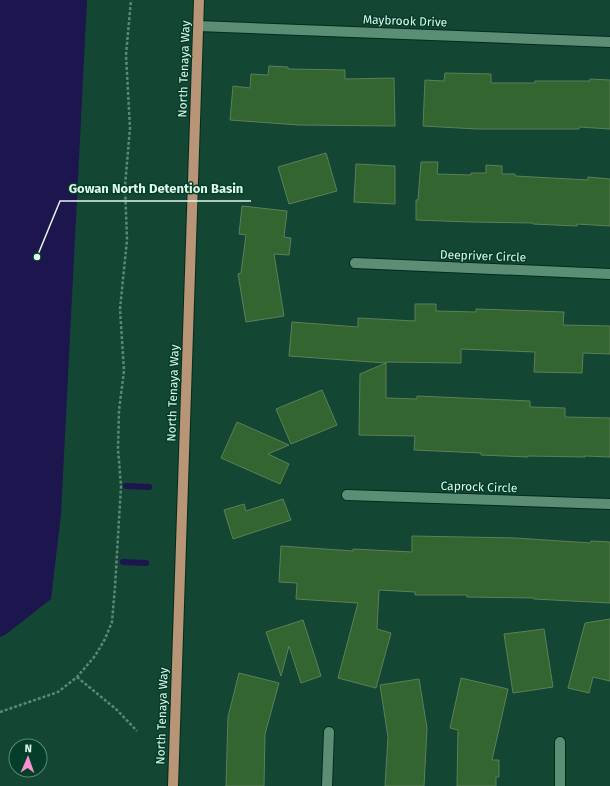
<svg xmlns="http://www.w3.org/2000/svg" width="610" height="786" font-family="'Fira Sans',sans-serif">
  <rect width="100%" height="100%" fill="#134733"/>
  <path fill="#1d154e" d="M 0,0 L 87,0 L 61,514 L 51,599 L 5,635 L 0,637 Z"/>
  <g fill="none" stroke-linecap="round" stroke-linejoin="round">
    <path stroke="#1d154e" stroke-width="6" d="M 126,486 L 149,487
      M 123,562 L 146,563"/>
  </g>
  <path fill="#32652f" stroke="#5d7f5b" d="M 269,66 L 288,67 L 288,69 L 345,70 L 345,79 L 394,78 L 395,126 L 299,125 L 230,120 L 233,86 L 250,88 L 251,74 L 268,75 Z
    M 445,73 L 491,74 L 491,83 L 535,83 L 535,81 L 590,81 L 590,79 L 610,80 L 610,129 L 579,127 L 579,129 L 477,129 L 423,126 L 425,80 L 444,81 Z
    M 326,153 L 337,191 L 289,204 L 278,167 Z
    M 421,162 L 438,162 L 437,174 L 471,175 L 471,173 L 486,173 L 486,165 L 502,166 L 502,174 L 515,174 L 515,176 L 588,180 L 588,177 L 610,179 L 610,226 L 577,224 L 577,226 L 533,224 L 533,223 L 471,222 L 416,220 L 416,200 L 418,200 Z
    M 356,164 L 395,166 L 395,204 L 354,202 Z
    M 242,206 L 287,211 L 284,237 L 291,238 L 289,255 L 274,254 L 284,316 L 246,322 L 238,274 L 241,273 L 246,235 L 239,234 Z
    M 415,304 L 436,304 L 436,311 L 476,312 L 476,309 L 536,311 L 564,312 L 563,325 L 610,326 L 610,354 L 583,353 L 582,373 L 534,372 L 535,352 L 461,349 L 461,363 L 386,362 L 386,363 L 289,356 L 292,322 L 358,327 L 358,318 L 415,321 Z
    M 386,363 L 386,398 L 417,399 L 417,396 L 530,401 L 530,407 L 565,408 L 565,417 L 610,418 L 610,457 L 585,456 L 585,457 L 528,456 L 528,457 L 481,455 L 481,453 L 414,450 L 415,436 L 359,435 L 360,374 Z
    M 322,390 L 337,425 L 291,444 L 276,409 Z
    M 237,422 L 289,445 L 268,454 L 289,464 L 280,484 L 221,458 Z
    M 283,499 L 291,520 L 233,539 L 224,510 L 244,504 L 246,511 Z
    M 412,536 L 516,538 L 590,543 L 591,541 L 610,542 L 610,603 L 534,599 L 534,598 L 467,597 L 467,595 L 415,595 L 415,592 L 379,590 L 377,629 L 391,633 L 376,688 L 338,678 L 358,603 L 296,599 L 297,583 L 279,582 L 281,546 L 353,551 L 353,549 L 412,552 Z
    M 610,619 L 610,681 L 593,677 L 589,693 L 568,688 L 585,623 Z
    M 303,620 L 321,676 L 301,683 L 289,646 L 281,676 L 266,632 Z
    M 544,629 L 553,687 L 513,693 L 504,634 Z
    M 239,673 L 279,683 L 265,734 L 264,786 L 226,786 L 228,717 Z
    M 461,678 L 508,689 L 492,760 L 499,760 L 499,777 L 496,777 L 496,786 L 457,786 L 458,730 L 450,728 Z
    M 419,679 L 427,728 L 424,786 L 385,786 L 388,737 L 380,685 Z"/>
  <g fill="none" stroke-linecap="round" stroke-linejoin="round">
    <g stroke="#032b1c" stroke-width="12">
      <path id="minor" d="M 198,26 L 610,42
        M 355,263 L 610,274
        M 347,495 L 610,504
        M 560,742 L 560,786
        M 327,786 L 329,732"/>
    </g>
    <g stroke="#032b1c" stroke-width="12">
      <path id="major" d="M 173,786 L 199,0"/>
    </g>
    <path stroke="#5e8876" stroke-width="2.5" stroke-dasharray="3 2" stroke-linecap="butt" d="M 77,677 L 117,710 L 137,731
      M 0,712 L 58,692 L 77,677 L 95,656 L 105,639 L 112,622 L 115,587 L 121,486 L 118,449 L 119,410 L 124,371 L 120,309 L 127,240 L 125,186 L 130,128 L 126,55 L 131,0"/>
    <use href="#minor" stroke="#5c8e76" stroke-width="10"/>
    <use href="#major" stroke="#b79576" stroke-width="10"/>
  </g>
  <g text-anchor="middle" stroke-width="3" stroke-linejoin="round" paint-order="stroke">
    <g font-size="12" fill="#def8ea" stroke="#043d29">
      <text transform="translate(405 21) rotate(2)" y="4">Maybrook Drive</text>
      <text transform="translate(184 69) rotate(-88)" y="4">North Tenaya Way</text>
      <text transform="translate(483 256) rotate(2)" y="4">Deepriver Circle</text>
      <text transform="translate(173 393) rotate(-88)" y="4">North Tenaya Way</text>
      <text transform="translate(479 487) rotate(2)" y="4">Caprock Circle</text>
      <text transform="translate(162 716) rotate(-88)" y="4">North Tenaya Way</text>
    </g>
  </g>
  <path fill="none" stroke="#def8ea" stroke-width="1.5" d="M37 257L60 201H251"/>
  <circle fill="#def8ea" stroke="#043d29" stroke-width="1.5" cx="37" cy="257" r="4"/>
  <g font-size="13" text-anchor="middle" font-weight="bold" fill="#def8ea" stroke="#043d29" stroke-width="3" stroke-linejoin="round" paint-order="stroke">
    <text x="156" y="193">Gowan North Detention Basin</text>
  </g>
  <g transform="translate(28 758) rotate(2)"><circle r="19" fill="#043d29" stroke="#5b8876"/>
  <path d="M0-3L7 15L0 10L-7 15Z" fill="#f690d0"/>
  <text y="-6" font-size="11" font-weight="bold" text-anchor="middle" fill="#def8ea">N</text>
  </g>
</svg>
